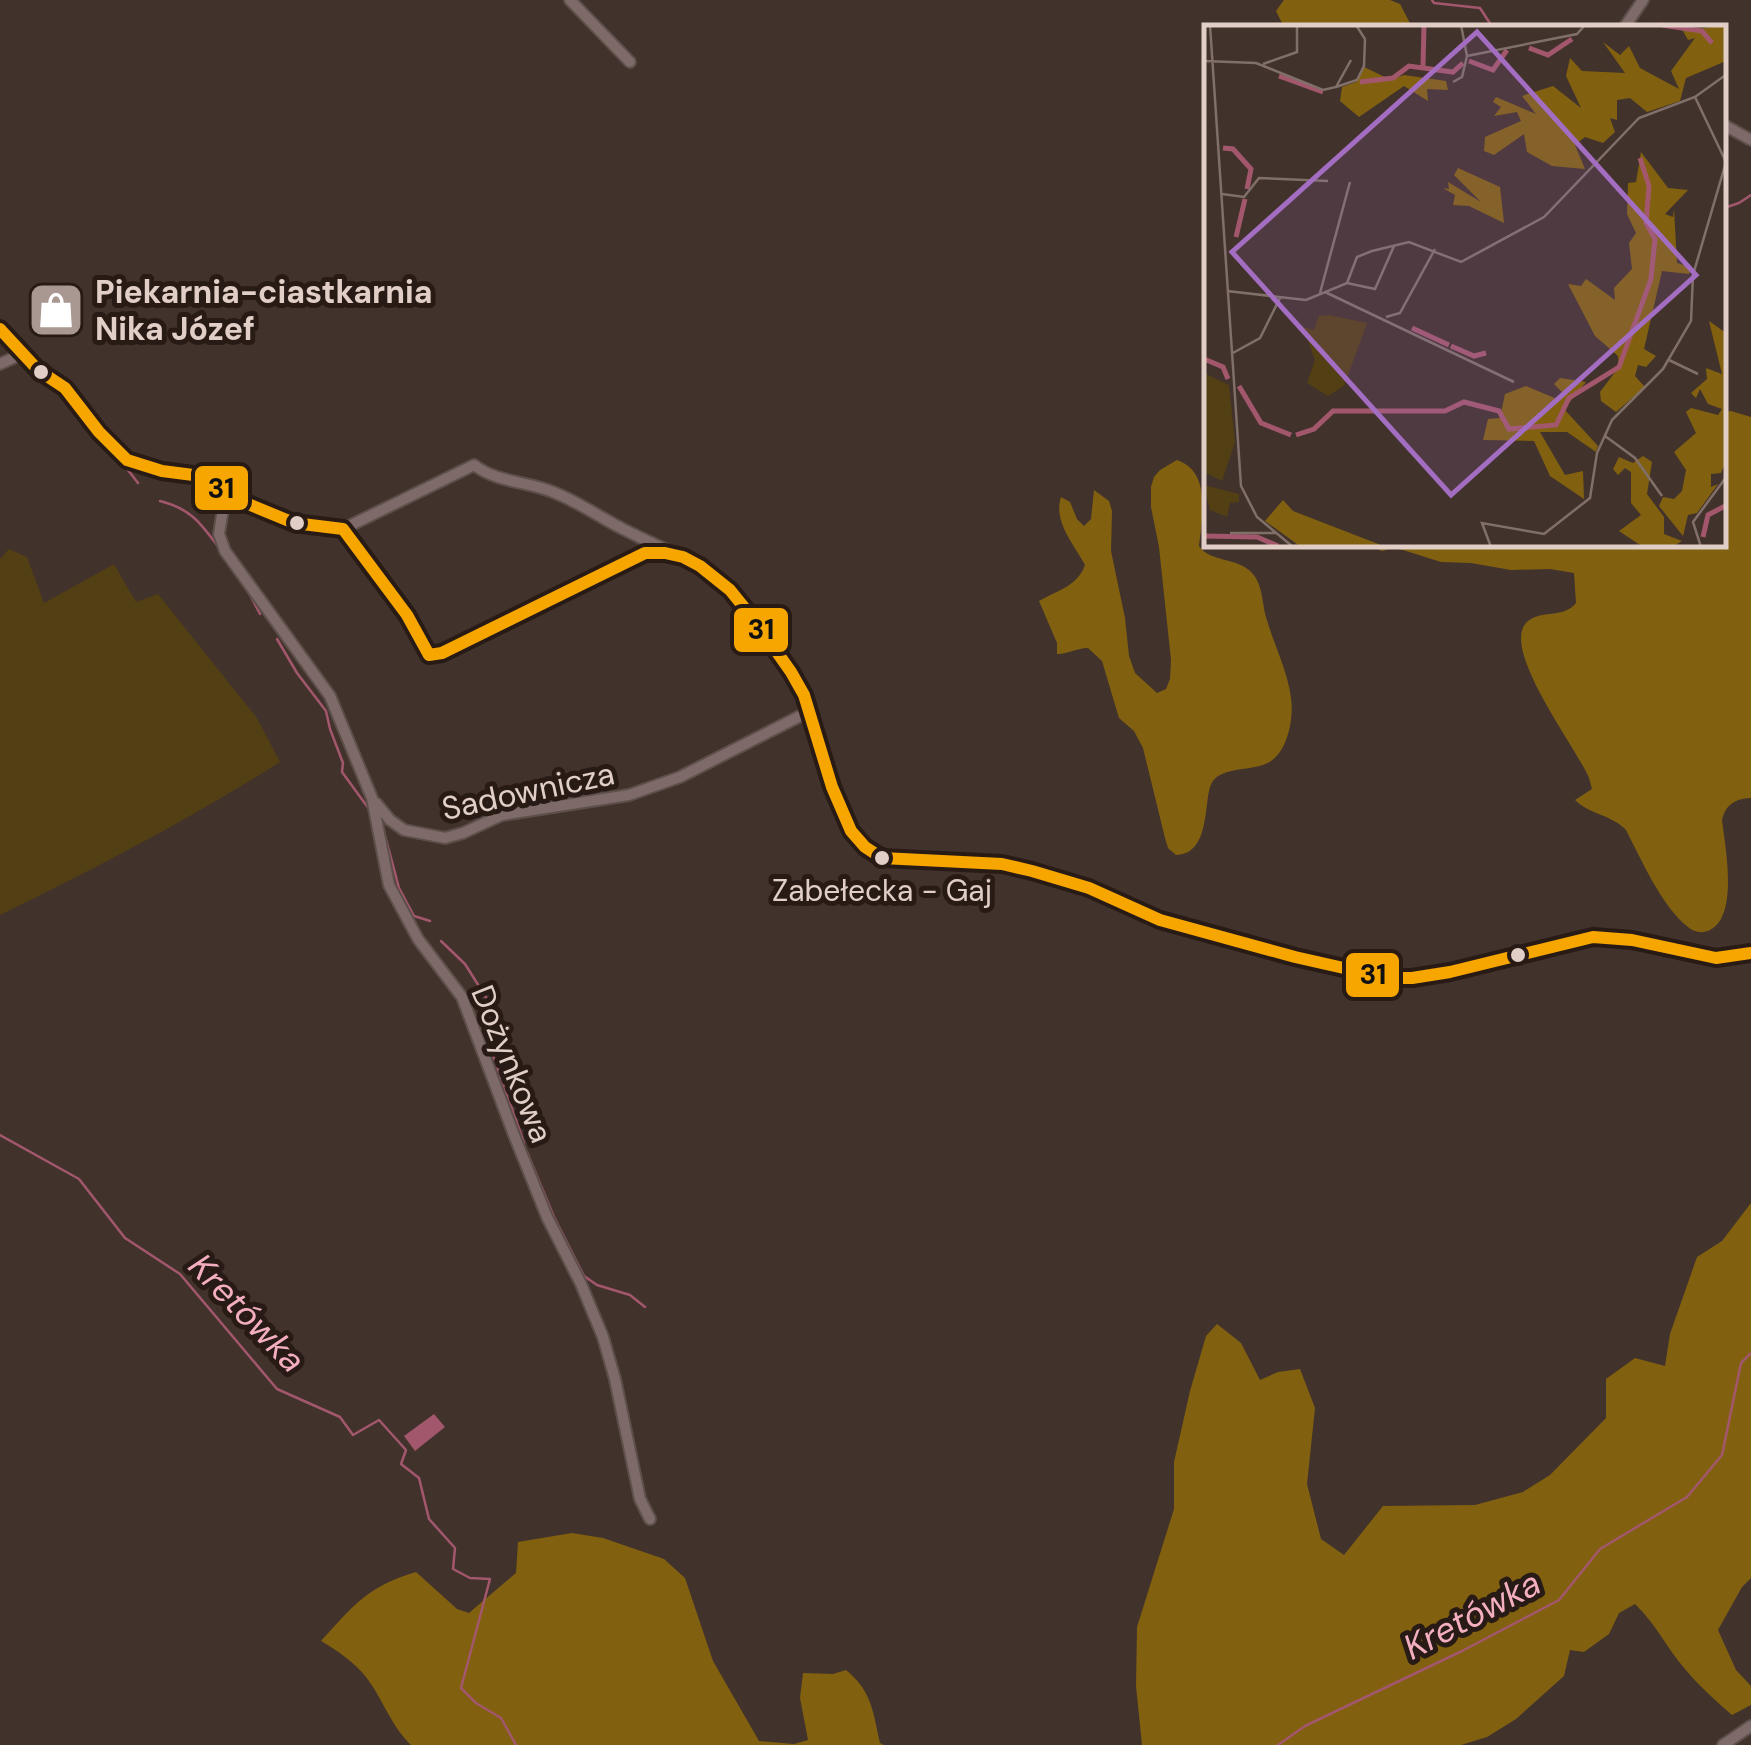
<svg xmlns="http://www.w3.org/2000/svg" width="1751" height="1745" font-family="'DM Sans',sans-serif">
  <rect width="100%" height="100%" fill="#42322c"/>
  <path fill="#533f14" d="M 9,549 L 27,557 L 44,603 L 114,564 L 136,602 L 158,594 L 257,718 L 280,762 C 190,819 96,868 0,915 L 0,559 Z"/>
  <path fill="#81610f" d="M 1284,0 L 1390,0 L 1400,4 L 1412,27 L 1284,27 L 1276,11 Z
    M 1731,411 L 1751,417 L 1751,798 C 1735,799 1726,804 1722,820 C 1725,846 1739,915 1710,930 C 1702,934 1694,932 1688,927 C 1662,907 1641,859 1626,830 C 1612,815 1589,814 1575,800 L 1592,789 L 1589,778 C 1578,750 1499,648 1527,622 C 1542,609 1563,619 1576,603 L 1574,573 L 1550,569 L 1511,570 L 1471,563 L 1441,562 L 1403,550 L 1393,548 L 1382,551 L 1367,545 L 1724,545 L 1724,412 Z
    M 1177,460 C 1212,472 1202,519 1199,546 C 1211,563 1238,557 1252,573 C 1263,585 1262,603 1266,617 C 1273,642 1288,672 1291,698 C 1294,717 1288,750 1271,761 C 1254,773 1217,764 1210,787 C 1204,808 1209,854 1176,855 L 1168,848 L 1165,838 L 1143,748 L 1134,731 L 1119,718 L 1102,661 L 1088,648 C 1076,648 1069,654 1057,654 L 1057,643 L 1039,601 C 1056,591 1078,586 1085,565 C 1074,544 1053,522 1061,497 L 1070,502 L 1077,519 L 1084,526 L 1091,519 L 1094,490 L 1109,501 L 1112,511 L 1111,551 L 1125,618 L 1129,656 L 1135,673 L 1157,693 L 1166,689 L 1170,679 L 1171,660 L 1159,547 L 1151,507 L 1151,487 L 1154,477 L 1160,470 Z
    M 1751,1203 L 1751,1578 L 1742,1587 L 1718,1630 L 1736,1670 L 1751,1686 L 1751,1705 L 1732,1715 C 1715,1700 1699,1686 1685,1669 C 1666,1647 1656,1624 1635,1604 L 1619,1613 L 1609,1634 L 1584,1652 L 1570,1650 L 1564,1676 L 1516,1719 L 1487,1737 L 1461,1745 L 1142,1745 L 1136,1686 L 1137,1627 L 1174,1509 L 1174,1462 L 1190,1391 L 1206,1336 L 1217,1324 L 1241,1343 L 1260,1380 L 1278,1372 L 1300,1369 L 1315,1408 L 1307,1484 L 1321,1539 L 1344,1555 L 1383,1506 L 1475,1505 L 1523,1492 L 1550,1475 L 1606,1418 L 1606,1379 L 1635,1358 L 1665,1366 L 1670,1334 L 1697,1257 L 1722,1241 Z
    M 572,1533 L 603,1538 L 664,1559 L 685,1578 L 713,1661 L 759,1741 L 794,1744 L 808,1740 L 800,1698 L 803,1673 L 833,1674 L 846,1670 C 872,1691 873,1712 880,1743 L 884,1745 L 411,1745 C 391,1726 383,1699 366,1677 C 354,1662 338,1651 321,1641 C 354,1605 368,1586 416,1572 L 457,1609 L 469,1613 L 516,1573 L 518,1542 Z"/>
  <path fill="#a2576c" d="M 434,1414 L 445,1427 L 415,1451 L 404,1436 Z"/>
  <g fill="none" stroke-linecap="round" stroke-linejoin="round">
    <path stroke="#a2576c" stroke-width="2.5" d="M 1432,0 L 1434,3 L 1480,8 L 1493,28
      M 1724,208 L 1739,203 L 1751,195
      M 128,470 L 138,483
      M 160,501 C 192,509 201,524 220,549
      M 247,589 L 260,614
      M 277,639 L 297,673 L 326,711 L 330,729 L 343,763 L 342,772 L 369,809
      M 383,828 L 399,888 L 414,916 L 430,921
      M 441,941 L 465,964 L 487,999 L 493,1055 L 524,1143
      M 0,1135 L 79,1179 L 125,1238 L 180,1274 L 277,1389 L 340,1417 L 353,1435 L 379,1420 L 406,1450 L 401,1464 L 419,1478 L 429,1519 L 455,1548 L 453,1569 L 470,1578 L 490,1579 L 461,1688 L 476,1703 L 501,1718 L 516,1745
      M 527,1152 L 554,1217 L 584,1276 L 597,1285 L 630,1295 L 645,1307
      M 1278,1745 L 1305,1726 L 1462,1651 L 1559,1600 L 1600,1549 L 1687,1497 L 1722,1455 L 1741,1363 L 1751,1353"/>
    <g stroke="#5d4f4a" stroke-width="14">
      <path id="minor" d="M 570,0 L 630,62
        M 1624,28 L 1643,0
        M 1724,125 L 1751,140
        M 0,329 L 11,343 L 38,370 L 65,388 L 99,432 L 127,460 L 162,471 L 201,476 L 248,504 L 294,523 L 343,529 L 407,615 L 417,636 L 429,655 L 442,653 L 645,553 L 666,552
        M 0,364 L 22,354
        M 226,490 L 219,534 L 225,551 L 330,696 L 372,798 L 389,885 L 418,939 L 462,997 L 514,1135 L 547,1217 L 581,1284 L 603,1337 L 615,1379 L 640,1499 L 650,1519
        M 343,529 L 474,465 C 498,483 526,481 553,492 C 579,502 602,519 627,531 C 678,557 715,565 751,615 C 770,641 792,668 805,698 C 824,742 834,841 882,858 L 1002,864 L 1032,871 L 1089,888 L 1160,920 L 1295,957 L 1388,978 L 1412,978 L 1450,972 L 1593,937 L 1632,940 L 1716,958 L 1751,953
        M 376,803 L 390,820 L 404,830 L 445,838 L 463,833 L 502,815 L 629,795 L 680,777 L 810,711
        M 1723,1745 L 1751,1726"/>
    </g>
    <use href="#minor" stroke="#7e6a68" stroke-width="10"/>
    <g stroke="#281b15" stroke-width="20">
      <path id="bus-1" d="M 0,329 L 38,370 L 65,388 L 99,432 L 127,460 L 162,471 L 201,476 L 248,504 L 294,523 L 343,529 L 407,615 L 429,655
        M 429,655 L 442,653 L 645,553 L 665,553 L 683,557 L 700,566 L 730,590 L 755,621 L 791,672 L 804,695 L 832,787 L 851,831 L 865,847 L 882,858 L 1002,864 L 1032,871 L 1089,888 L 1160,920 L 1295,957 L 1388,978 L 1412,978 L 1450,972 L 1593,937 L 1632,940 L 1716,958 L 1751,953"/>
    </g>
    <use href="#bus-1" stroke="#f7a600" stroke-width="12"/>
  </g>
  <defs>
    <g id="shop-square" transform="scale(2.875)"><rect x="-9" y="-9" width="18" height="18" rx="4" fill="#a99791" stroke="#281b15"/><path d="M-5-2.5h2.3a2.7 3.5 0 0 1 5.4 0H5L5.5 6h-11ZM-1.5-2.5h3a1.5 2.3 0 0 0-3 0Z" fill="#fff"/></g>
  </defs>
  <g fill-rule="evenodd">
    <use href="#shop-square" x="56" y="310"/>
  </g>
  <g fill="#e0cec7" stroke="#281b15" stroke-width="4">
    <circle cx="41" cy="372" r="9"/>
    <circle cx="297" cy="523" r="9"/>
    <circle cx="882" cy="858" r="9"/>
    <circle cx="1518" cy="955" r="9"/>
  </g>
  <g text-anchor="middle" stroke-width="10" stroke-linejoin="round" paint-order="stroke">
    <g font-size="30" fill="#e0cec7" stroke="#281b15">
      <text x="882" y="901">Zabełecka - Gaj</text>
    </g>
    <g font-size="32" font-weight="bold" fill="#e0cec7" stroke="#281b15" text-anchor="start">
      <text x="95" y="303">Piekarnia-ciastkarnia<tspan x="95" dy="37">Nika Józef</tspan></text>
    </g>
    <g font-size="32" fill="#e0cec7" stroke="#281b15">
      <text transform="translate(528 791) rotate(-12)" y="11">Sadownicza</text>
      <text transform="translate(512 1064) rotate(68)" y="11">Dożynkowa</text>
    </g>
    <g font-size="35" font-style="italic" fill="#f3aebf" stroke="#281b15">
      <text transform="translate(247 1313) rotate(46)" y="12">Kretówka</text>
      <text transform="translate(1472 1615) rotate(-28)" y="12">Kretówka</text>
    </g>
  </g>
  <g transform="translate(1204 25)">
    <rect width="522" height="522" fill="#42322c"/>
    <path d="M 125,290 L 163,298 L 140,361 L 124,371 L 103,358 L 111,335 L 99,302 L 110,305 L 115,291 ZM 0,348 L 25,360 L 31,417 L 18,456 L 0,447 ZM 0,460 L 35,469 L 35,477 L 26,478 L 23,492 L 6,485 Z" fill="#533f14"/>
    <path d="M 522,0 L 522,36 L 482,53 L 476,76 L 443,87 L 426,73 L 413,75 L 413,95 L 406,93 L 411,107 L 399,118 L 381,112 L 371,120 L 381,144 L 348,141 L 323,127 L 320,109 L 290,130 L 280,126 L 281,112 L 317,96 L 313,87 L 290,91 L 297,82 L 289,77 L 292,72 L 332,89 L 318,71 L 349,61 L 377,83 L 362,51 L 366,33 L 378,46 L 421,48 L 399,17 L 416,30 L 425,21 L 436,43 L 475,64 L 467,46 L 491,13 L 484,15 L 479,6 ZM 160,42 L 187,55 L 200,50 L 242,56 L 244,65 L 223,64 L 224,76 L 200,61 L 155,92 L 136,76 L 138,62 L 152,57 ZM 437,127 L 464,163 L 484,165 L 461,189 L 469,192 L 470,184 L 473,238 L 487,242 L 485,249 L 458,246 L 440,324 L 452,331 L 442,342 L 434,340 L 431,351 L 441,362 L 412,387 L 397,376 L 396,367 L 415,342 L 414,331 L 391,311 L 364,259 L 377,261 L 382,254 L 411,275 L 410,263 L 428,244 L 425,218 L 432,208 L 423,189 L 424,158 L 432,157 ZM 254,143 L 296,162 L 300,198 L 265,181 L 249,180 L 251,170 L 239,163 L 245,164 L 244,157 L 277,177 L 250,150 ZM 505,296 L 522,308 L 522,436 L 517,448 L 507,449 L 507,462 L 514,459 L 493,488 L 484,490 L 479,511 L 455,481 L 459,472 L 470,474 L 478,466 L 482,445 L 470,427 L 492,408 L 482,387 L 487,383 L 514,390 L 518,384 L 504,379 L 496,364 L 492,373 L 487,368 L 503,354 L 502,343 L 518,349 ZM 356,353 L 382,357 L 360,384 L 394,421 L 392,427 L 363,407 L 336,407 L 361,450 L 379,446 L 380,474 L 346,451 L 330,416 L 279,415 L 284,394 L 296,393 L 301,369 L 322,361 L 353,374 L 359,368 L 350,359 ZM 439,431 L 448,437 L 443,469 L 460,492 L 460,509 L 478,516 L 468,522 L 439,522 L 415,506 L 437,490 L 427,478 L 427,447 L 421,443 L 414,450 L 409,444 L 415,432 L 429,438 ZM 79,475 L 89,486 L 182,522 L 97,522 L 61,496 Z" fill="#81610f"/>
    <path fill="none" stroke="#a2576c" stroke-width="5" d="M 458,0 L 498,6 L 508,18M 325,23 L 344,30 L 368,14M 265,36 L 289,45 L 303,25M 219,42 L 220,0M 75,51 L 119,67M 156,57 L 189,53 L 205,41 L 249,47 L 259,38M 19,123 L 29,124 L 47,144 L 43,164M 32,212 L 41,174M 208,303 L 245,320M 247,321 L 270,331 L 282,328M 0,334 L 19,342 L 24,354M 35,361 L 57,398 L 87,410M 92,410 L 110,404 L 129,386 L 241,386 L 260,377 L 295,386 L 305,404 L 352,400 L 365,373 L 415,342 L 447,254 L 451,214 L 442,198 L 445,161 L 436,133M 0,511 L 53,512 L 74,521M 499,512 L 504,490 L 523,480"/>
    <path fill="none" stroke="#81706a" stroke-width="2.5" d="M 6,0 L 37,461 L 53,492 L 88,521M 257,0 L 263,31 L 373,9 L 381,0M 0,36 L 52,38 L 119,65 L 132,62 L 147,35M 59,39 L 93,27 L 93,0M 249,57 L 258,52 L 263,31M 132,62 L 153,55 L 160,41 L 161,14 L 152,0M 18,169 L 40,172 L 55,153 L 124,156M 143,258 L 153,232 L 168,226 L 205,217 L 257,237 L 340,192 L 435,93 L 491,72 L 523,49M 23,266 L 102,275 L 143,258 L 171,264 L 190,221M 121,267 L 310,357M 116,268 L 146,157M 182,292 L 196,288 L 231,224M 27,329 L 56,313 L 76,273M 465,335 L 494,349M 401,411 L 431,433 L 458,471M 26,508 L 72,508M 287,522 L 278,498 L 340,509 L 386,473 L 393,428 L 408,395 L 459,344 L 487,296 L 489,250 L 522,137 L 491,72M 497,522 L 489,497 L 523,451"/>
    <path fill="#a36dc2" fill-opacity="0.15" stroke="#a36dc2" stroke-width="5" d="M 273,7 L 492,250 L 247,470 L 28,227 Z"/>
    <rect width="522" height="522" fill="none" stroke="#e0cec7" stroke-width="5"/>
  </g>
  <g stroke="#281b15" stroke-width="4">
    <rect x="193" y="464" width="57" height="48" rx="10" fill="#f7a600"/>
    <rect x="732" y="606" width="58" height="48" rx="10" fill="#f7a600"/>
    <rect x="1344" y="951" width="57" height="48" rx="10" fill="#f7a600"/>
  </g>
  <g font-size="28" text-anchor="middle" font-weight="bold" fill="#111">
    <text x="221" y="498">31</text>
    <text x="761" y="639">31</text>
    <text x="1373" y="984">31</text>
  </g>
</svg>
